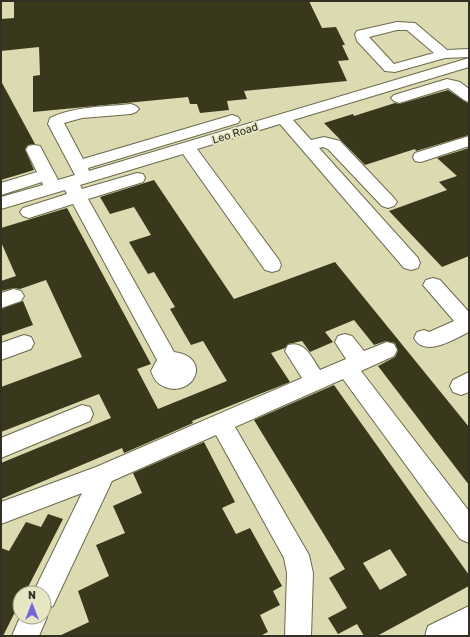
<svg xmlns="http://www.w3.org/2000/svg" width="470" height="637" font-family="Rubik,sans-serif">
  <rect width="100%" height="100%" fill="#e6e5c4"/>
  <path fill="#dbdab1" fill-rule="evenodd" d="M 1,1 L 469,1 L 469,636 L 1,636 ZM 20,593 L 44,593 L 44,617 L 20,617 Z"/>
  <path fill="#39381c" fill-rule="evenodd" d="M 14,1 L 309,1 L 322,28 L 336,27 L 345,45 L 342,45 L 349,60 L 338,61 L 347,81 L 244,91 L 247,99 L 227,101 L 229,110 L 200,113 L 197,104 L 190,104 L 188,97 L 33,112 L 33,76 L 40,75 L 39,47 L 1,51 L 1,19 L 14,18 Z
    M 1,81 L 35,144 L 28,145 L 25,149 L 34,170 L 1,180 Z
    M 448,90 L 469,104 L 469,135 L 416,151 L 415,149 L 365,165 L 324,123 L 353,114 L 354,116 L 395,103 L 399,104 Z
    M 469,148 L 469,256 L 442,267 L 389,211 L 447,190 L 439,182 L 457,176 L 437,158 Z
    M 154,180 L 234,299 L 335,262 L 469,427 L 469,485 L 378,366 L 395,357 L 398,351 L 395,343 L 386,341 L 374,345 L 354,320 L 325,332 L 333,342 L 310,352 L 302,341 L 288,344 L 285,348 L 271,353 L 290,382 L 192,421 L 193,423 L 124,453 L 122,448 L 1,499 L 1,463 L 111,418 L 99,394 L 1,432 L 1,387 L 82,357 L 46,280 L 20,289 L 14,288 L 1,291 L 1,281 L 16,276 L 1,242 L 1,228 L 67,208 L 151,364 L 137,369 L 158,409 L 227,381 L 203,341 L 191,345 L 170,309 L 175,307 L 154,272 L 148,274 L 129,242 L 151,235 L 134,207 L 110,214 L 100,197 Z
    M 23,301 L 33,325 L 1,336 L 1,309 Z
    M 334,385 L 469,575 L 469,586 L 377,636 L 364,636 L 357,624 L 338,634 L 328,618 L 347,608 L 329,578 L 345,569 L 254,420 ZM 390,549 L 407,575 L 380,590 L 363,563 Z
    M 204,442 L 235,502 L 222,508 L 236,534 L 250,528 L 282,586 L 273,591 L 280,605 L 260,615 L 268,632 L 260,636 L 59,636 L 89,622 L 78,591 L 109,576 L 96,545 L 125,533 L 113,506 L 142,493 L 133,473 Z
    M 48,514 L 63,519 L 25,593 L 20,593 L 20,602 L 3,636 L 1,636 L 1,548 L 9,551 L 26,522 L 41,527 Z"/>
  <g fill="none" stroke-linecap="round" stroke-linejoin="round">
    <g stroke="#6b6a4c" stroke-width="2">
      <path id="minor" d="M 397,22 L 415,23 L 447,50 L 469,49 L 469,57 L 445,58 L 395,72 L 385,71 L 357,41 L 355,34 L 357,31 ZM 397,30 L 407,30 L 434,53 L 394,64 L 369,37 Z
        M 469,58 L 469,67 L 293,120 L 311,140 L 324,137 L 340,141 L 394,198 L 397,202 L 394,206 L 388,208 L 382,206 L 328,149 L 323,147 L 319,148 L 418,258 L 420,263 L 418,268 L 411,270 L 404,268 L 280,124 L 197,149 L 279,260 L 281,265 L 279,270 L 272,272 L 265,270 L 183,154 L 80,185 L 82,189 L 137,173 L 143,174 L 145,178 L 143,182 L 88,199 L 174,352 C 213,357 194,398 165,387 C 157,384 154,379 151,371 L 157,360 L 73,204 L 29,218 L 23,216 L 20,212 L 23,208 L 67,194 L 65,190 L 1,209 L 1,197 L 43,185 L 42,182 L 1,195 L 1,183 L 37,172 L 26,150 L 28,146 L 34,145 L 40,146 L 58,180 L 75,175 L 48,124 L 50,118 C 75,106 104,107 131,104 L 136,106 L 139,109 L 136,112 L 131,114 L 82,118 L 64,123 L 83,159 L 232,115 L 238,117 L 240,120 L 238,123 L 88,168 L 89,171 Z
        M 447,79 L 460,82 L 469,89 L 469,102 L 464,100 L 448,88 L 399,103 L 394,101 L 391,98 L 394,95 Z
        M 469,136 L 469,146 L 421,162 L 415,161 L 413,157 L 415,153 Z
        M 433,278 L 440,280 L 469,312 L 469,332 C 454,339 425,358 414,338 L 417,332 L 424,330 L 429,332 L 454,321 L 423,285 L 426,280 Z
        M 14,289 L 21,291 L 24,296 L 21,301 L 1,308 L 1,293 Z
        M 345,334 L 352,336 L 364,351 L 387,342 L 394,344 L 397,350 L 394,356 L 361,371 L 469,511 L 469,543 L 460,539 L 343,379 L 235,427 L 309,555 L 313,573 L 311,636 L 285,636 L 287,573 L 284,558 L 216,435 L 112,481 L 53,606 L 44,610 L 47,617 L 39,636 L 12,636 L 20,617 L 44,617 L 44,593 L 33,593 L 82,493 L 1,524 L 1,502 L 96,467 L 302,378 L 285,351 L 288,345 C 305,340 312,358 320,370 L 346,359 L 335,342 L 338,336 Z
        M 24,335 L 31,337 L 34,343 L 31,349 L 1,360 L 1,343 Z
        M 469,372 L 469,392 L 461,395 L 453,392 L 450,386 L 453,380 Z
        M 82,405 L 90,407 L 93,414 L 90,421 L 1,458 L 1,438 Z
        M 469,606 L 469,634 L 465,636 L 425,636 L 428,626 Z"/>
    </g>
    <use href="#minor" fill="#fff" fill-rule="evenodd"/>
  </g>
  <g text-anchor="middle" stroke-width="4" stroke-linejoin="round" paint-order="stroke">
    <g font-size="11" fill="#313023" stroke="#e6e5c4">
      <text transform="translate(235 133) rotate(-17)" y="4">Leo Road</text>
    </g>
  </g>
  <rect width="470" height="637" fill="none" stroke="#313023" stroke-width="4"/>
  <g transform="translate(32 605)"><circle r="19" fill="#e6e5c4" stroke="#9e9d84"/>
  <path d="M0-3L7 15L0 10L-7 15Z" fill="#7564de"/>
  <text y="-6" font-size="11" font-weight="bold" text-anchor="middle" fill="#313023">N</text>
  </g>
</svg>
